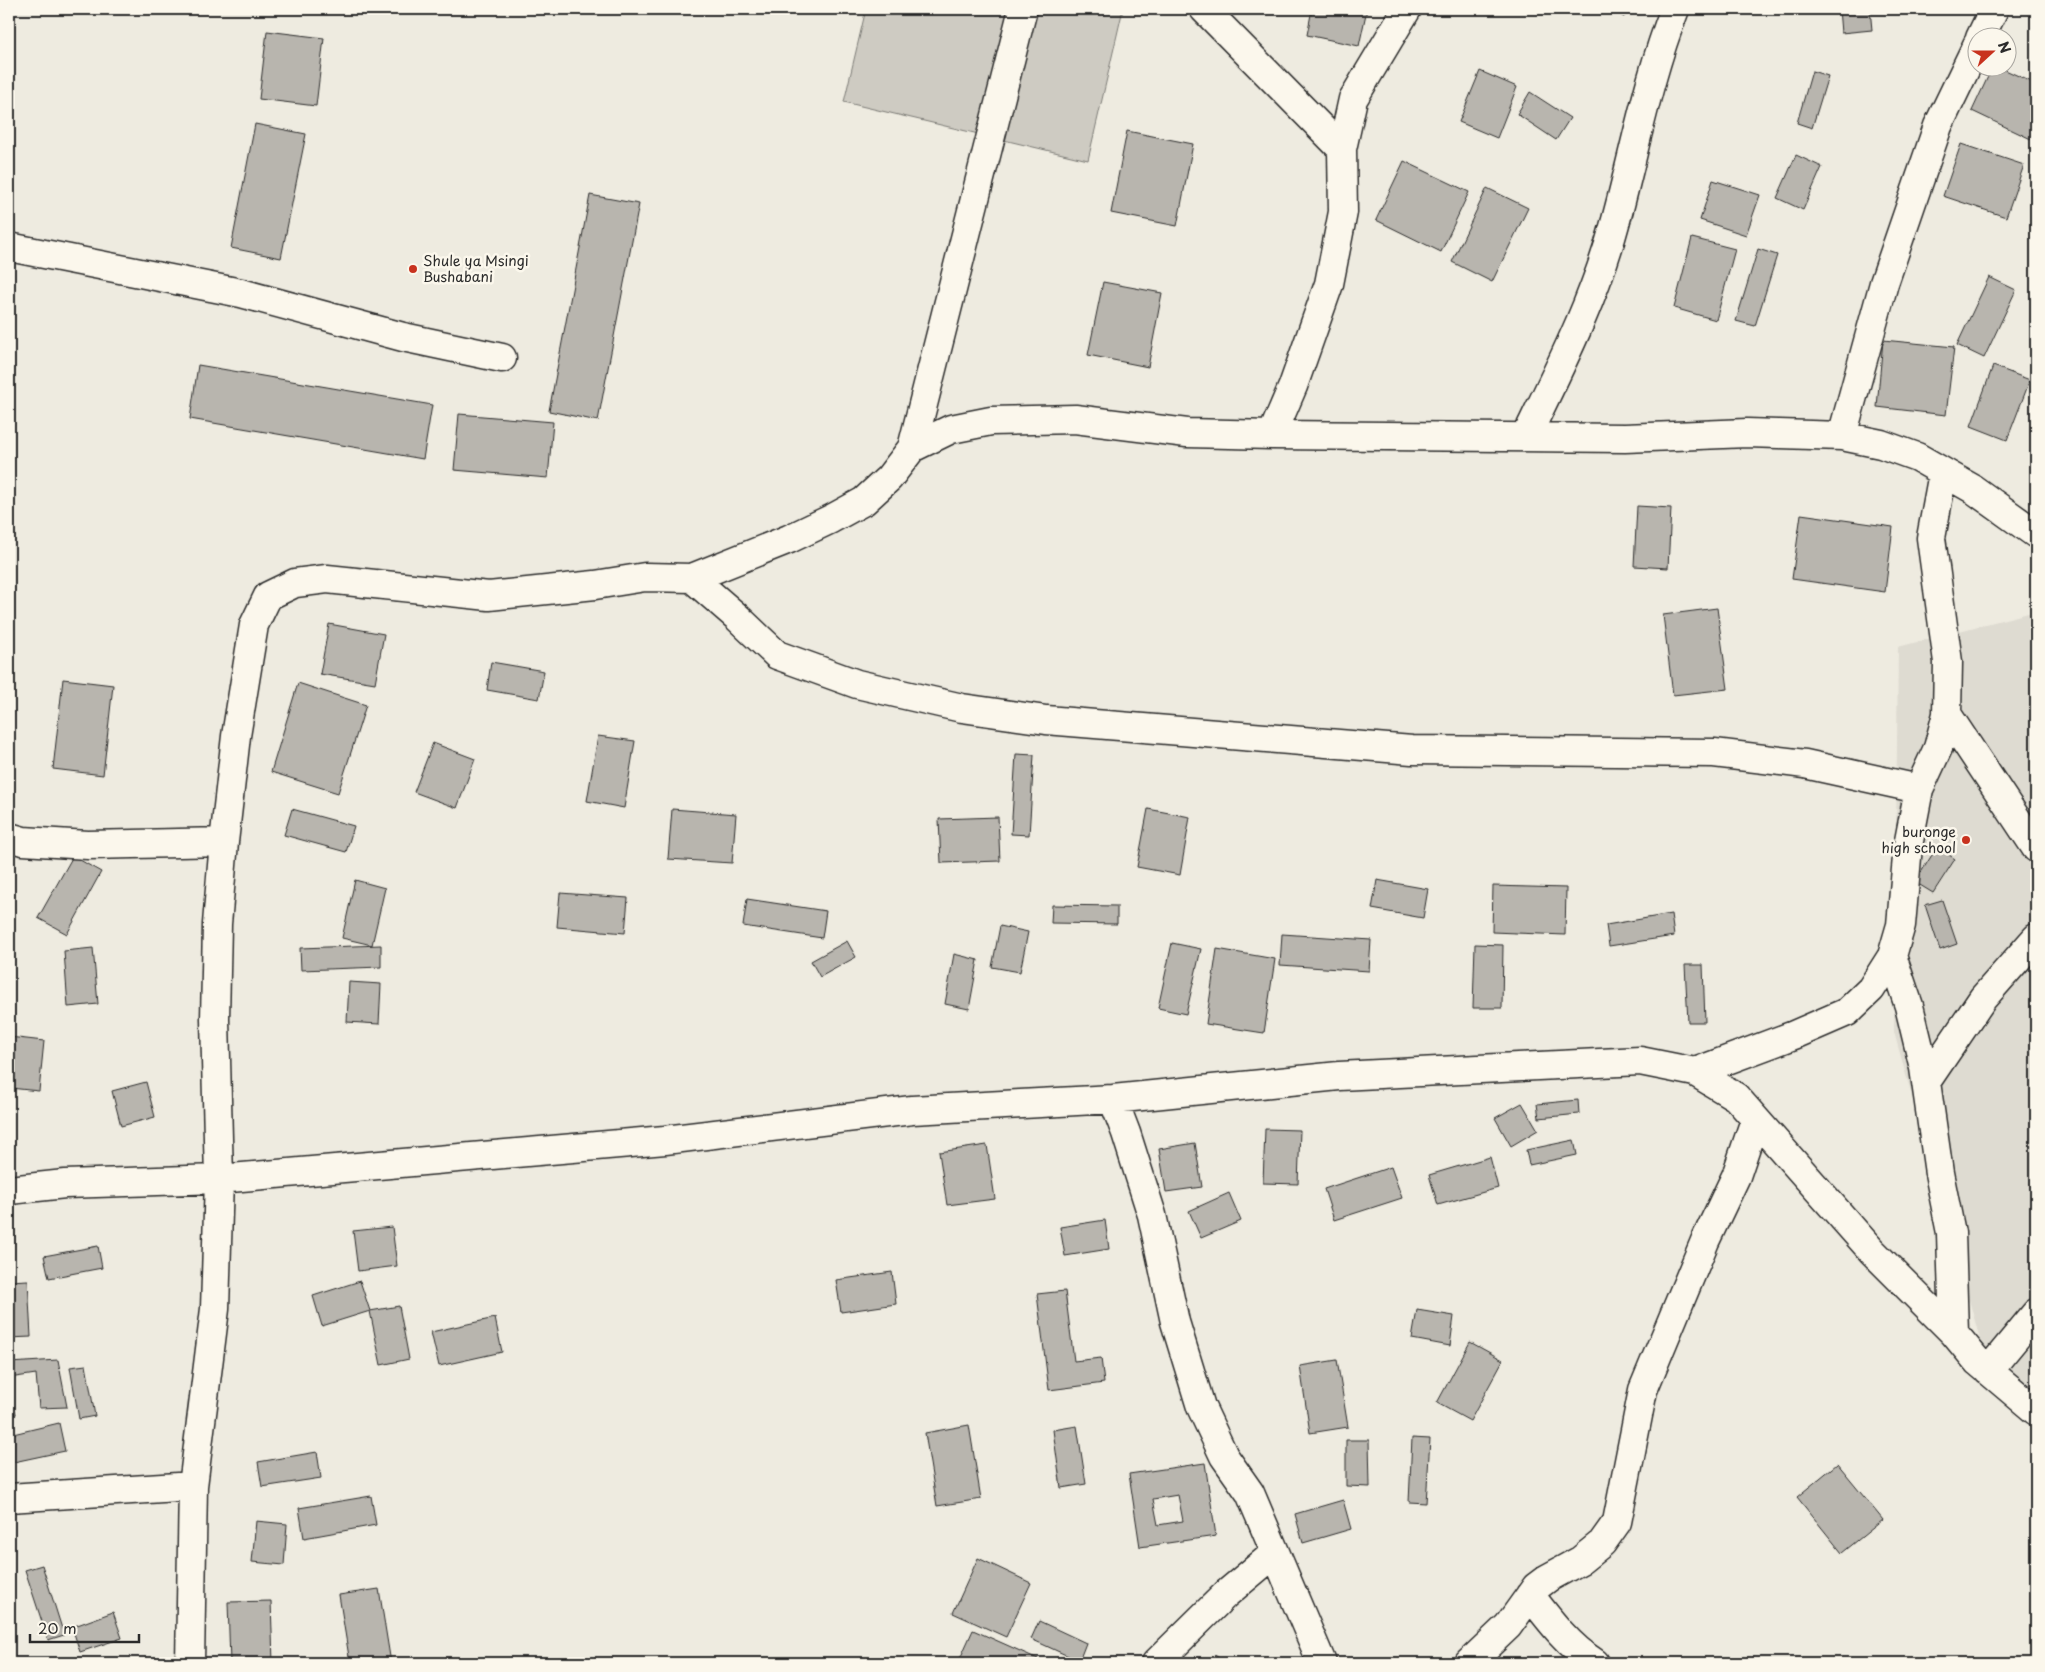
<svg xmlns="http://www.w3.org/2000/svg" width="2045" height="1672" font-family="'Playpen Sans',sans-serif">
  <rect width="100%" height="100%" fill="#eeebe0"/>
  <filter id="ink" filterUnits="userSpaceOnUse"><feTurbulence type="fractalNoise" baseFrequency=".02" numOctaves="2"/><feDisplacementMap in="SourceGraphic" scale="10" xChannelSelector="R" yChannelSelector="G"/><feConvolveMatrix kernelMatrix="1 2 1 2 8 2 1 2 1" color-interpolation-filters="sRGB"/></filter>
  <g filter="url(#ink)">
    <path fill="#dedbd1" d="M 2036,611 L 2036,1405 L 1985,1357 L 1894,1032 L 1898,647 Z"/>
    <path fill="#cecbc2" stroke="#7c7b76" d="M 866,9 L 1123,9 L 1088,160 L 844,102 Z"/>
    <path fill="#b8b5ae" stroke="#2b2b2b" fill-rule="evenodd" d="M 1312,9 L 1367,9 L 1359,46 L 1307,35 Z
      M 1608,9 L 1628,9 L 1624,17 Z
      M 1839,9 L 1870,9 L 1872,30 L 1841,33 Z
      M 267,31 L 324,38 L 316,106 L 259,99 Z
      M 1992,68 L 2001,68 L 2036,84 L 2036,132 L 2033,140 L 1972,111 Z
      M 1480,71 L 1517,87 L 1497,138 L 1459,122 Z
      M 1812,71 L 1828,76 L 1812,128 L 1797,123 Z
      M 1530,92 L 1570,118 L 1556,140 L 1517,114 Z
      M 255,124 L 306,134 L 281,258 L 231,248 Z
      M 1127,131 L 1193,144 L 1177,226 L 1111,213 Z
      M 1961,144 L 2024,165 L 2006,217 L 1943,196 Z
      M 1796,155 L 1822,167 L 1803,210 L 1777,198 Z
      M 1404,161 L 1469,192 L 1441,252 L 1376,220 Z
      M 1713,180 L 1760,195 L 1746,235 L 1700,220 Z
      M 1487,188 L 1528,208 L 1492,282 L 1452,262 Z
      M 590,195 L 639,204 L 598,421 L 549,411 Z
      M 1692,238 L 1735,249 L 1716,320 L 1674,308 Z
      M 1758,249 L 1777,255 L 1755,326 L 1736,321 Z
      M 1989,277 L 2016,290 L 1984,358 L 1957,345 Z
      M 1103,282 L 1162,293 L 1148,367 L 1088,355 Z
      M 1883,340 L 1954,347 L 1946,415 L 1877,407 Z
      M 198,365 L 432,405 L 423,459 L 190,419 Z
      M 1993,366 L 2030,380 L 2007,440 L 1971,426 Z
      M 459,414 L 553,422 L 548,478 L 454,470 Z
      M 1637,506 L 1671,508 L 1668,568 L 1634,566 Z
      M 1801,514 L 1893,527 L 1885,592 L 1792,579 Z
      M 1717,608 L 1728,689 L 1673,695 L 1663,615 Z
      M 329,624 L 384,634 L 375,683 L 320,674 Z
      M 491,662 L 544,671 L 539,699 L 487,690 Z
      M 63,679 L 113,685 L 103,775 L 53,769 Z
      M 298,683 L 366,705 L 338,793 L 271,772 Z
      M 598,736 L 635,741 L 624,808 L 587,801 Z
      M 433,743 L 475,759 L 457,808 L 414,792 Z
      M 1016,754 L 1034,755 L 1029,835 L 1011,834 Z
      M 292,809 L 354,826 L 346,852 L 284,835 Z
      M 672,809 L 736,814 L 732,863 L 668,859 Z
      M 1148,809 L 1190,817 L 1180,875 L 1137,867 Z
      M 998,817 L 1000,861 L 941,863 L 939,819 Z
      M 1937,847 L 1955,859 L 1933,893 L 1915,882 Z
      M 73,856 L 101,872 L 67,934 L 38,918 Z
      M 355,880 L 385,888 L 372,945 L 342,938 Z
      M 1377,880 L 1428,889 L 1423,918 L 1372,909 Z
      M 1493,886 L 1566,888 L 1565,935 L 1492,932 Z
      M 560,893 L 628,898 L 625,933 L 557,927 Z
      M 747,899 L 826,911 L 822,938 L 743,926 Z
      M 1942,900 L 1957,944 L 1940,950 L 1925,905 Z
      M 1052,905 L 1117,906 L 1117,924 L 1051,923 Z
      M 1671,914 L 1674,936 L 1609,946 L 1606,925 Z
      M 1000,926 L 1028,932 L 1020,972 L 992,967 Z
      M 1282,934 L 1371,940 L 1369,971 L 1280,965 Z
      M 847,941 L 856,957 L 820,977 L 811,961 Z
      M 1172,943 L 1201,949 L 1186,1014 L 1158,1008 Z
      M 1475,944 L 1503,945 L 1502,1008 L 1473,1008 Z
      M 381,945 L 381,967 L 301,970 L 300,948 Z
      M 93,948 L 98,1004 L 68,1007 L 64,951 Z
      M 1217,949 L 1275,959 L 1264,1033 L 1206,1024 Z
      M 954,954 L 978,960 L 969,1009 L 945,1004 Z
      M 1685,965 L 1703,965 L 1705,1022 L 1688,1022 Z
      M 349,982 L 381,984 L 379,1024 L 347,1022 Z
      M 9,1037 L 44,1041 L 39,1091 L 10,1088 L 14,1058 L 9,1057 Z
      M 146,1082 L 155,1117 L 121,1126 L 112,1091 Z
      M 1578,1100 L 1579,1114 L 1539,1118 L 1537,1104 Z
      M 1522,1103 L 1538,1130 L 1511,1146 L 1495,1118 Z
      M 1265,1129 L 1300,1130 L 1298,1184 L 1263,1183 Z
      M 1574,1140 L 1577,1155 L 1529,1165 L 1526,1150 Z
      M 1195,1143 L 1202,1187 L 1166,1192 L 1159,1149 Z
      M 987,1145 L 995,1199 L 947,1205 L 939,1152 Z
      M 1490,1157 L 1498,1188 L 1438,1205 L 1429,1175 Z
      M 1391,1167 L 1402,1198 L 1334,1220 L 1324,1189 Z
      M 1229,1193 L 1241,1221 L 1201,1238 L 1189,1211 Z
      M 1105,1220 L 1109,1249 L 1065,1256 L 1060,1227 Z
      M 392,1227 L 397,1266 L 358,1271 L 353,1231 Z
      M 98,1246 L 102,1268 L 49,1278 L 44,1256 Z
      M 892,1272 L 896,1304 L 841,1312 L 836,1280 Z
      M 28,1280 L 31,1337 L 9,1338 L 9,1281 Z
      M 360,1281 L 370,1311 L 322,1326 L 313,1296 Z
      M 1065,1291 L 1074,1361 L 1101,1358 L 1104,1383 L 1049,1390 L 1037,1294 Z
      M 399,1306 L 409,1359 L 381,1365 L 370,1311 Z
      M 1417,1310 L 1454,1316 L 1450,1346 L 1412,1339 Z
      M 495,1318 L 502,1352 L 439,1366 L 431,1332 Z
      M 1470,1342 L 1503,1360 L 1470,1421 L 1437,1403 Z
      M 58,1360 L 67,1407 L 39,1408 L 36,1374 L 9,1378 L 9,1363 Z
      M 1337,1360 L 1348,1427 L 1310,1433 L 1300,1366 Z
      M 86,1365 L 95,1416 L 79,1419 L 70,1367 Z
      M 9,1391 L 16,1414 L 9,1416 Z
      M 59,1423 L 65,1451 L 9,1463 L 9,1435 Z
      M 969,1425 L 981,1499 L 937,1506 L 925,1433 Z
      M 1077,1426 L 1086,1484 L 1061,1488 L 1053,1430 Z
      M 1412,1438 L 1430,1439 L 1426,1503 L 1409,1502 Z
      M 1346,1440 L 1369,1440 L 1370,1487 L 1346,1486 Z
      M 317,1452 L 321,1478 L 262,1487 L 258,1462 Z
      M 1205,1463 L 1216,1536 L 1140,1547 L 1129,1474 ZM 1178,1495 L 1183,1521 L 1158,1525 L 1153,1499 Z
      M 1837,1464 L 1883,1520 L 1842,1553 L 1797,1497 Z
      M 371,1496 L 376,1525 L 304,1538 L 299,1508 Z
      M 1343,1500 L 1351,1529 L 1303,1543 L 1295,1514 Z
      M 256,1521 L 287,1524 L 284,1565 L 252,1562 Z
      M 978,1558 L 1031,1583 L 1006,1637 L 953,1613 Z
      M 42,1565 L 64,1635 L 48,1640 L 25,1570 Z
      M 379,1589 L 391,1663 L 350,1663 L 339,1595 Z
      M 271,1601 L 273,1663 L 230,1663 L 228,1602 Z
      M 113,1612 L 122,1638 L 80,1652 L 72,1627 Z
      M 1039,1621 L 1086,1643 L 1079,1661 L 1031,1639 Z
      M 973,1630 L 1038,1659 L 1036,1663 L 958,1663 Z
      M 1215,1655 L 1225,1663 L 1209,1663 Z"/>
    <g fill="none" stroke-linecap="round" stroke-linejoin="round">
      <g stroke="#2b2b2b" stroke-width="31">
        <path id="minor" d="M 1204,9 L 1342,149
          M 1980,38 L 1994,9
          M 9,247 L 241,293 L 403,337 L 502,358
          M 1272,435 L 1293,386 L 1329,284 L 1343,212 L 1342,149 L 1353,99 L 1407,9
          M 1842,436 L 1884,283 L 1938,126 L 1978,43
          M 1526,437 C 1560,367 1596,296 1616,220 C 1635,150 1648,77 1675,9
          M 912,448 L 1023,9
          M 692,578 L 789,539 L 831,519 L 864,501 L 889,478 L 912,448 L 951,429 L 991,421 L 1075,419 L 1187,433 L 1272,435 L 1625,438 L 1747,433 L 1842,436 L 1881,444 L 1917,457 L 1973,489 L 2036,534
          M 1947,714 L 2036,848
          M 9,837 L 23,841 L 88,845 L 224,842
          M 1892,956 L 1909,1006 L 1924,1068 L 1939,1173 L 1951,1233 L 1954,1333
          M 1695,1072 L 1794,1035 L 1847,1012 L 1871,989 L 1892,956 L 1901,925 L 1908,846 L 1919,789 L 1938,748 L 1947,714 L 1948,662 L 1931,538 L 1943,473
          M 1926,1082 L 1983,998 L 2036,938
          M 1113,1099 L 1126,1133 L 1152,1215 L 1175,1322 L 1201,1407 L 1224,1456 L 1250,1493 L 1322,1663
          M 9,1190 L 65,1184 L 219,1179 L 665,1140 L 912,1110 L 1113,1099 L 1339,1076 L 1640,1061 L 1695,1072 L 1736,1097 L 1872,1251 L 1954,1333 L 1978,1362 L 2036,1411
          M 1988,1371 L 2036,1313
          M 9,1498 L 193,1486
          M 1530,1595 C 1550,1621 1568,1645 1595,1663
          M 190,1663 L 193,1486 L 215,1309 L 219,1179 L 215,1019 L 217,924 L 224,842 L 236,736 L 254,625 L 268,596 L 295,583 L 327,579 L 489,596 L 595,585 L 645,577 L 692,578 L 737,617 L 777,655 L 857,684 L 962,708 L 1046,720 L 1412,750 L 1714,753 L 1805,764 L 1919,789
          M 1156,1663 L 1226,1594 L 1275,1553
          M 1469,1663 L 1508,1626 L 1536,1587 L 1548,1578 L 1581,1560 L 1602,1543 L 1617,1522 L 1643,1390 L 1705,1241 L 1736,1176 L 1755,1120"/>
      </g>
      <use href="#minor" stroke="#fbf7ec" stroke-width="28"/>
    </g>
  </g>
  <g fill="#c8321e" stroke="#fbf7ec" stroke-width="2">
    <circle cx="413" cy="269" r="5"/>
    <circle cx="1966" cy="840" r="5"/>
  </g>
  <g text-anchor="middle" stroke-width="5" stroke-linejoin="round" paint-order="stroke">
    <g font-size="14" fill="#2b2b2b" stroke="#fbf7ec" text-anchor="start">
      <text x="423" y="266">Shule ya Msingi<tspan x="423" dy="16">Bushabani</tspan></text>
      <text x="1956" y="837" text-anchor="end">buronge<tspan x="1956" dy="16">high school</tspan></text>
    </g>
  </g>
  <rect width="2045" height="1672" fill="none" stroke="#fbf7ec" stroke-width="30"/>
  <rect x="15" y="15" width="2015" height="1642" fill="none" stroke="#2b2b2b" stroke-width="2" filter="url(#ink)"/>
  <g transform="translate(1992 52) rotate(69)"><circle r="24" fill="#fbf7ec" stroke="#a8a59f"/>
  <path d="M0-4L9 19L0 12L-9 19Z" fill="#c8321e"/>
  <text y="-8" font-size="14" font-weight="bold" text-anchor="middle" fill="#2b2b2b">N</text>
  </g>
  <path d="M30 1634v8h109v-8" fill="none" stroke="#2b2b2b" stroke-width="2.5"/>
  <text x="38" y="1634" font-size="15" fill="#2b2b2b" stroke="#fbf7ec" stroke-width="4" paint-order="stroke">20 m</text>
</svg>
